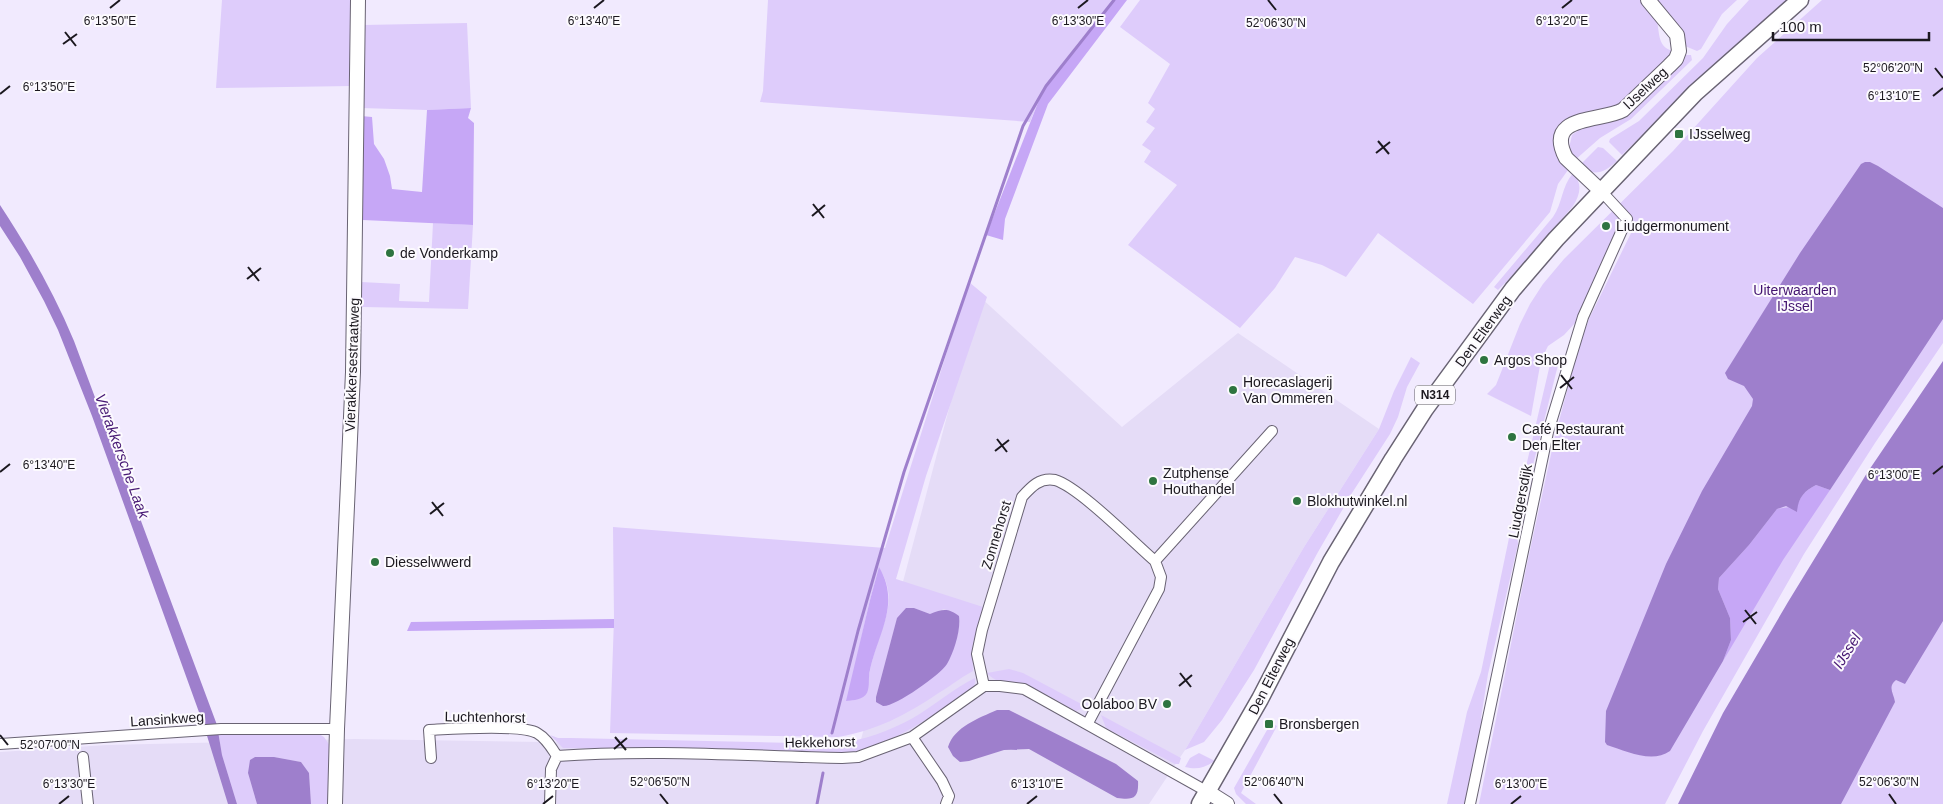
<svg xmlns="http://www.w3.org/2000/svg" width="1943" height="804" font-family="Arial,sans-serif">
  <rect width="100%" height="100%" fill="#f1eafe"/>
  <path fill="#e5dcf7" d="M 979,296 L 1122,427 L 1238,333 L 1379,429 L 1304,547 L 1185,750 L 1149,804 L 0,804 L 0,752 L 107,745 L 354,739 L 859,747 Z"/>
  <path fill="#deccfb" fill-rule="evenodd" d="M 222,0 L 353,0 L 350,39 L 351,86 L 216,88 Z
    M 768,0 L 1113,0 C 1082,39 1048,75 1030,122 L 760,102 L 763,91 Z
    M 1140,0 L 1642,0 C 1646,5 1652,10 1655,15 C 1661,28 1655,47 1673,51 L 1669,60 L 1615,108 L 1577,115 L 1559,158 L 1568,170 L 1558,184 L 1550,212 L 1473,304 L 1378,233 L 1346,277 L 1322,265 L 1295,257 L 1275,288 L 1240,328 L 1128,245 L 1177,185 L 1144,162 L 1151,151 L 1142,145 L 1155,128 L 1146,122 L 1155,109 L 1148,103 L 1170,64 L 1120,27 Z
    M 1654,0 L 1737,0 L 1722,14 L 1701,49 L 1697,51 L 1685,46 Z
    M 1749,0 L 1789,0 L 1723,57 L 1622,155 L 1609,142 L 1610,139 L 1639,121 L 1703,58 L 1727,24 Z
    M 1822,0 L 1943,0 L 1943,343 L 1875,443 L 1804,554 L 1703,731 L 1665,804 L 1479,804 L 1527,564 L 1555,436 L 1579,346 L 1589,319 L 1633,229 L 1621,224 L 1576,322 L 1564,335 L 1548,346 L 1541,360 L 1531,416 L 1487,394 L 1496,385 L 1520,324 L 1530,304 L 1543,284 L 1564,259 L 1673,151 L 1757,58 Z
    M 467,23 L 471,108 L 427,110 L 361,108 L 363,25 Z
    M 1684,55 L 1691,55 L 1692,60 L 1631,119 L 1600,138 L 1575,160 L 1569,148 L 1572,135 L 1584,126 L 1622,118 Z
    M 1598,147 L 1603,148 L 1617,161 C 1604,173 1594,177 1579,166 Z
    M 1573,173 C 1583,184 1580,195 1573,206 L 1526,262 L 1498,290 L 1494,287 L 1553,217 C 1563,202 1561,188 1573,173 Z
    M 433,223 L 473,225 L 468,309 L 363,307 L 360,309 L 361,282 L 400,284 L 399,301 L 429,302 Z
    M 969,282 L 987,297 L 926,476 L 896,579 L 983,607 L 972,647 L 973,671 C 960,678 949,687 937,694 C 906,715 875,731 838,737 L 610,733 L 614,619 L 613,527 L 885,548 ZM 879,568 C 899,598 883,623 874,654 C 870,667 868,679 867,693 L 847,701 L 870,600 ZM 914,608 L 930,614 L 944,609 L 959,616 C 961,632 952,650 946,665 L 876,697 L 897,619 Z
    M 1411,357 L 1420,363 L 1407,387 L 1398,417 L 1390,434 L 1352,493 L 1318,552 L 1254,670 L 1222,720 L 1204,742 L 1185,750 L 1304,547 L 1379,429 L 1394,391 Z
    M 1553,358 L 1556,358 L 1559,361 L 1522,509 L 1517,511 L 1516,509 L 1551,360 Z
    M 1517,534 L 1518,544 L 1488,674 L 1481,718 L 1484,722 L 1465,804 L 1447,804 L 1467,712 L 1481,672 L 1509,538 L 1516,539 Z
    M 1943,600 L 1943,804 L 1819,804 Z
    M 1009,669 L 1023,673 L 1087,707 L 1076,711 C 1059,702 1042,691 1023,684 C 1008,678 1001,688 987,673 Z
    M 975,678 L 975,683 L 972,690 C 933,715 892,746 846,753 L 571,748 L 563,748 L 550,735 L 558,738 L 571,738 L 837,744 C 864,740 889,731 913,718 C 935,705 953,689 975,678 Z
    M 1101,715 L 1181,758 L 1179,764 L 1175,764 L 1106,728 Z
    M 1271,723 L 1277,726 L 1241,793 L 1256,804 L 1246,804 L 1236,794 L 1234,788 Z
    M 217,725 L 319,734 L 324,737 L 332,749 L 332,804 L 311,804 L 309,773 L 301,762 L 274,757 L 255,757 L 248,773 L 257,804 L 237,804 L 222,755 Z
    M 1199,753 L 1215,761 C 1204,768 1197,770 1185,767 L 1190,758 Z"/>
  <path fill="#c6a7f6" d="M 1113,0 L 1127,0 L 1048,104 L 1005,219 L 1003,240 L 986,235 L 1043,90 Z
    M 471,108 L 468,118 L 474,123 L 473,225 L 363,220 L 361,116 L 372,117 L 374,144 L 384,159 L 390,176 L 392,189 L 422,192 L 427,110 Z
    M 1816,485 L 1830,490 L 1783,560 L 1723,661 L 1731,640 L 1730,618 L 1718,589 L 1719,578 L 1749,545 L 1777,509 L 1797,506 C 1801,495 1806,490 1816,485 Z
    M 879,567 C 901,604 878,633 870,670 C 868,677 870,687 867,693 C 863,700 854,700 846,701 L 870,600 Z
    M 614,619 L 614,628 L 407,631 L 411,622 Z"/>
  <path fill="#9e7fcc" d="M 1865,162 L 1870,162 L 1878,166 L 1943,208 L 1943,319 L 1830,490 L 1816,485 C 1804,491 1798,498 1797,512 L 1786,506 L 1777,509 L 1749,545 L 1719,578 L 1718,589 L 1730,618 L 1731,640 L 1723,661 L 1670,751 C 1652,764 1626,751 1607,745 L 1605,742 L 1606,711 L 1666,564 L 1702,491 L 1752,406 L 1753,399 L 1744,386 L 1728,379 L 1725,373 L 1800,253 L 1861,164 Z
    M 0,205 C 29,249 54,293 74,341 L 217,725 L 222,755 L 237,804 L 228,804 L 204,726 L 92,416 L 58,330 L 44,301 L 20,257 L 0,226 Z
    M 1943,361 L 1943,621 L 1905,684 L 1896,680 C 1887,687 1894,694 1895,702 L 1841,804 L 1678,804 L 1723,713 L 1788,602 L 1867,473 Z
    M 906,608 L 914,608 L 930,614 C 943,609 948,608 959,616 C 961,630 954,652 947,664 C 940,675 895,707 883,706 C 881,705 878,703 876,702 L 876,697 L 897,618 Z
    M 997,710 L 1009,710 L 1116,764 L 1138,781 C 1139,799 1133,800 1117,798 L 1029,749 L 1004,750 L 969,761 L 960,762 L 953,756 L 948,747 C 954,727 979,718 997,710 Z
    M 255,757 L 274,757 L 301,762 L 309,773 L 311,804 L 257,804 L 248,773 L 250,760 Z"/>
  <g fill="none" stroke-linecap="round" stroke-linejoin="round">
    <path stroke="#9e7fcc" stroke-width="3" d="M 832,733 L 858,631 L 904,472 L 1023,126 L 1046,86 L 1114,0
      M 817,804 L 823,773"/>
    <g stroke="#696373" stroke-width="12">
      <path id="minor" d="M 1155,561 L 1272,431
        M 984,686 L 977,654 L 982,630 L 1022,497 C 1031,487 1040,477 1055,480 C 1079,487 1133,542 1155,561 L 1161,577 L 1159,589 L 1088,723
        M 912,737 L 942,781 L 949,796 L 946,804
        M 0,744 L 221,729 L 337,729
        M 83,757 L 88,804
        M 431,758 L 429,730 C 450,729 521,724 537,733 C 546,738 551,747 557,756
        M 550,804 L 551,769 L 557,756 C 652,749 748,756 842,758 L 858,757 L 912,737 L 984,686 L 1000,686 L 1024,689 L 1208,792
        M 1470,804 L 1548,432 L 1583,317 L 1627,219 L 1602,192"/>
    </g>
    <g stroke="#696373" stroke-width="16">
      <path id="tertiary" d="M 1602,192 L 1566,158 C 1543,114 1602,122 1623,110 L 1669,66 L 1676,59 L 1679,51 L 1677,35 L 1648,0
        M 1208,792 L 1227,804
        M 335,804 L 337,729 L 353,372 L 358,0"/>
    </g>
    <g stroke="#696373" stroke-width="19">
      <path id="primary" d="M 1200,804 L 1260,699 L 1331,562 L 1393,459 L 1425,409 L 1513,289 L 1556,239 L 1695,93 L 1800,0"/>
    </g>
    <use href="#minor" stroke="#fff" stroke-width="10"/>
    <use href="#tertiary" stroke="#fff" stroke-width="14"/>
    <use href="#primary" stroke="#fff" stroke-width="16"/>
  </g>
  <path fill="none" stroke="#1b181f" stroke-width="2" d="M 1268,0 L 1276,10M 110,8 L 120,0M 594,8 L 604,0M 1078,8 L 1088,0M 1562,8 L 1572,0M 65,32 L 76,46M 63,44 L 77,34M 1935,68 L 1943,78M 0,94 L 10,86M 1933,96 L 1943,88M 1378,141 L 1389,154M 1376,153 L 1390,142M 813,204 L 824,218M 812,216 L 825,205M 248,267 L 259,281M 247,279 L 261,268M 1561,375 L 1572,389M 1560,388 L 1574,377M 997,439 L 1007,452M 995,451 L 1009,440M 0,472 L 10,464M 1933,474 L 1943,466M 432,502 L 443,516M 430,514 L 444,503M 1745,610 L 1756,624M 1743,622 L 1757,612M 1180,673 L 1191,687M 1179,686 L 1192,675M 0,735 L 8,745M 615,737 L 626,750M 614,749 L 627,738M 660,794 L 668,804M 1274,794 L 1282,804M 1889,794 L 1896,804M 59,804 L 69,796M 543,804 L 553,796M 1027,804 L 1037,796M 1511,804 L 1521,796"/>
  <g fill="#2e7440" stroke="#fcfafe" stroke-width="2">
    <rect x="1674" y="129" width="10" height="10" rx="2.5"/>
    <circle cx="1606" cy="226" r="5"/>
    <circle cx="390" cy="253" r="5"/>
    <circle cx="1484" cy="360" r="5"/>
    <circle cx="1233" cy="390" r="5"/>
    <circle cx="1512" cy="437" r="5"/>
    <circle cx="1153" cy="481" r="5"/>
    <circle cx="1297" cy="501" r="5"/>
    <circle cx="375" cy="562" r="5"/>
    <circle cx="1167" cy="704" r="5"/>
    <rect x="1264" y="719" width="10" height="10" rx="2.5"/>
  </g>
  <g text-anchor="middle" stroke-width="4" stroke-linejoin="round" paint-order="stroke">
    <rect fill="#fcfafe" stroke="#5e5c62" stroke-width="1" x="1415" y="385.5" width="40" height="19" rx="4"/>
    <g font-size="12" font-weight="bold" fill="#1b181f">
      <text x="1435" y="399">N314</text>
    </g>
    <g font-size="14" fill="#1b181f" stroke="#fcfafe">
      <text transform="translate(1645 88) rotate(-43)" y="5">IJselweg</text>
      <text transform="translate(1483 331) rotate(-54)" y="5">Den Elterweg</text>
      <text transform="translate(352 365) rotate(-88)" y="5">Vierakkersestraatweg</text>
      <text transform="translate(1520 501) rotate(-79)" y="5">Liudgersdijk</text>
      <text transform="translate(996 535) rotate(-73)" y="5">Zonnehorst</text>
      <text transform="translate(1271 676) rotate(-63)" y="5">Den Elterweg</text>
      <text transform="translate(485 717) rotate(1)" y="5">Luchtenhorst</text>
      <text transform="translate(167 719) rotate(-4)" y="5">Lansinkweg</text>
      <text transform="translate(820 742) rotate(-1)" y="5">Hekkehorst</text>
    </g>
    <g font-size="14" fill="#1b181f" stroke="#fcfafe" text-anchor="start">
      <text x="1689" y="139">IJsselweg</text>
      <text x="1616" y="231">Liudgermonument</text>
      <text x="400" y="258">de Vonderkamp</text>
      <text x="1494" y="365">Argos Shop</text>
      <text x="1243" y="387">Horecaslagerij<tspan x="1243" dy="16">Van Ommeren</tspan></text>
      <text x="1522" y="434">Café Restaurant<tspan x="1522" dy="16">Den Elter</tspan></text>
      <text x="1163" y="478">Zutphense<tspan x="1163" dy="16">Houthandel</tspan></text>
      <text x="1307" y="506">Blokhutwinkel.nl</text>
      <text x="385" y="567">Diesselwwerd</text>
      <text x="1157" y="709" text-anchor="end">Oolaboo BV</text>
      <text x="1279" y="729">Bronsbergen</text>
    </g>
    <g font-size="14" fill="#42136f" stroke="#fcfafe">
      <text x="1795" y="295">Uiterwaarden<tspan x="1795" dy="16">IJssel</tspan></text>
    </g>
    <g font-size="15" font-style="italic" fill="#471974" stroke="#fcfafe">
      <text transform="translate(122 456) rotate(70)" y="5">Vierakkersche Laak</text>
      <text transform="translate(1847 651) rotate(-58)" y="5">IJssel</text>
    </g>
  </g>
  <g font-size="12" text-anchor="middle" fill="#1b181f" stroke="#fcfafe" stroke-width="4" stroke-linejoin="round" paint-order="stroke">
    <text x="110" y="25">6°13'50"E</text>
    <text x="594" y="25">6°13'40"E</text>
    <text x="1078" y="25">6°13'30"E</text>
    <text x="1562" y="25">6°13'20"E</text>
    <text x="1276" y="27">52°06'30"N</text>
    <text x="1893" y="72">52°06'20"N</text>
    <text x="49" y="91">6°13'50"E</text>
    <text x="1894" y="100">6°13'10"E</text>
    <text x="49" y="469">6°13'40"E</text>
    <text x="1894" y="479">6°13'00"E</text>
    <text x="50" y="749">52°07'00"N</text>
    <text x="660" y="786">52°06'50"N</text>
    <text x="1274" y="786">52°06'40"N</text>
    <text x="1889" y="786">52°06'30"N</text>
    <text x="69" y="788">6°13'30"E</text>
    <text x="553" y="788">6°13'20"E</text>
    <text x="1037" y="788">6°13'10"E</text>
    <text x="1521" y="788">6°13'00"E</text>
  </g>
  <path d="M1773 32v8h156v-8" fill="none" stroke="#1b181f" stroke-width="2.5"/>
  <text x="1780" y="32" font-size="15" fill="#1b181f" stroke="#fcfafe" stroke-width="4" paint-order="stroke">100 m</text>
</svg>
